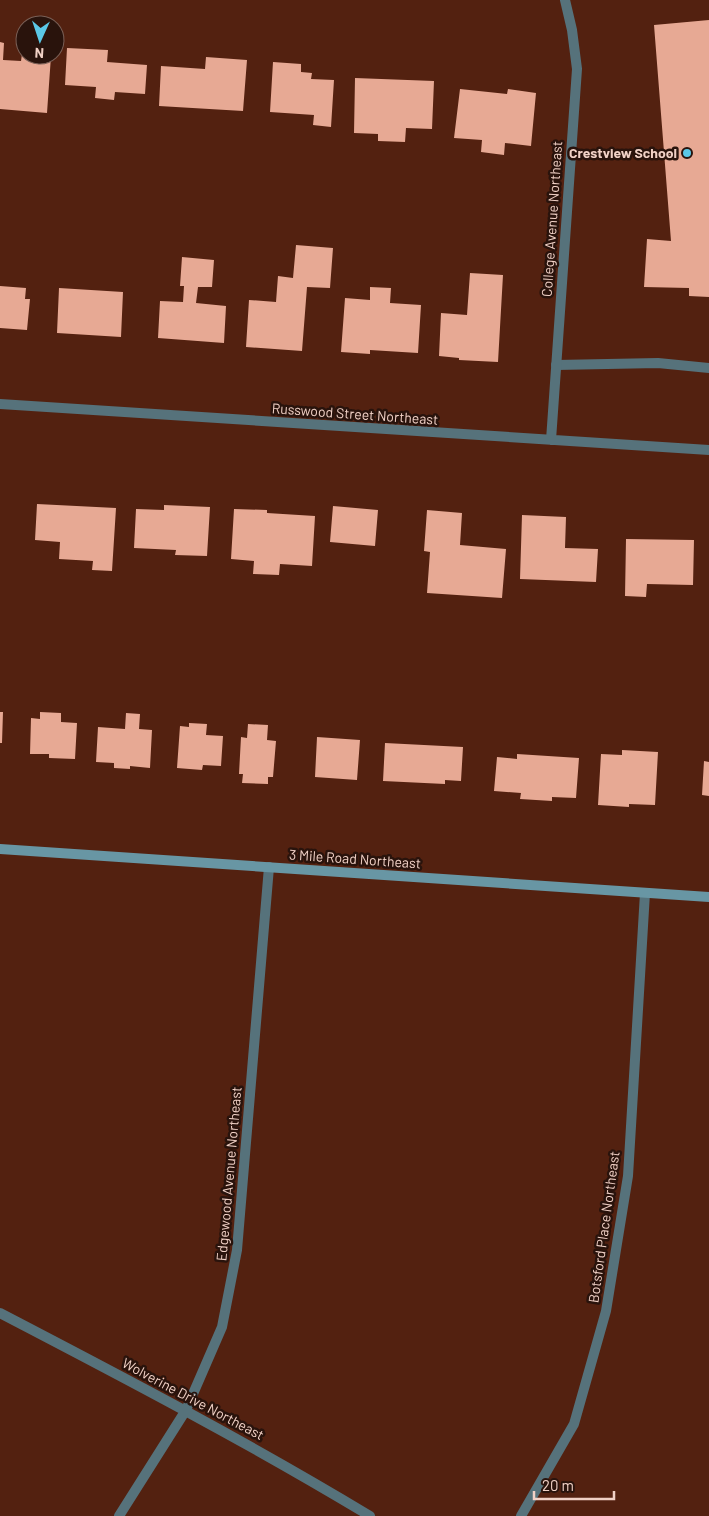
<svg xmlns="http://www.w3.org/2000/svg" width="709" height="1516" font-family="Barlow,sans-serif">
  <rect width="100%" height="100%" fill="#532110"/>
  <path fill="#e7a994" d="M 709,20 L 709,297 L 689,296 L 689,288 L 644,287 L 647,239 L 671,241 L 654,25 Z
    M 0,42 L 4,43 L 3,60 L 21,61 L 22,54 L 51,56 L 47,113 L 0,109 Z
    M 67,48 L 108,50 L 107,62 L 147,65 L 145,94 L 115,92 L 114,100 L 95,98 L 96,87 L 65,85 Z
    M 206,57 L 247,60 L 243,111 L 159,106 L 161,66 L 205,69 Z
    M 273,62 L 301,64 L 301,72 L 312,73 L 311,79 L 334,80 L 331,127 L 313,125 L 314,115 L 270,112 Z
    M 355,78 L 434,81 L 432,129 L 406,128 L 405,142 L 378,141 L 378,134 L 354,133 Z
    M 460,89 L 507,94 L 508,89 L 536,93 L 531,146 L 505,143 L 504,155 L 481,152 L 482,140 L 454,138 Z
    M 296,245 L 333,248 L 330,288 L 307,287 L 302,351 L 246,347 L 249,300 L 276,302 L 278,276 L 293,278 Z
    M 182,257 L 214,260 L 212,287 L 198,287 L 196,303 L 226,306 L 224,343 L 158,338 L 160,301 L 183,302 L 184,286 L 180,286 Z
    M 470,273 L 503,275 L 498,362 L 459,360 L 459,358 L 439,356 L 441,313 L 467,315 Z
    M 0,286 L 26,288 L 25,299 L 30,299 L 27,330 L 0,328 Z
    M 370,287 L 391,288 L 390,303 L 421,305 L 418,353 L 370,350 L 370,354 L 341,352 L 345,298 L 370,300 Z
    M 59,288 L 123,292 L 121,337 L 57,333 Z
    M 37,504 L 116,508 L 112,571 L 92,570 L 93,561 L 59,559 L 60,542 L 35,540 Z
    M 164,505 L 210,507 L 207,556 L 175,555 L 176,550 L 134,548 L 136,509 L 164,510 Z
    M 333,506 L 378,510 L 375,546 L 330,542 Z
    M 234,509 L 267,510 L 267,513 L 315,516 L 312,566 L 280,564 L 279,575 L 253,574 L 254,561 L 231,559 Z
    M 427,510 L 462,513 L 460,545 L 506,549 L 502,598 L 427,593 L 430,552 L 424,551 Z
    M 522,515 L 566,517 L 565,548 L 598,549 L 596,582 L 520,579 Z
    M 626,539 L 694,540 L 693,585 L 647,584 L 646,597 L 625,596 Z
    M 0,712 L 3,712 L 2,743 L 0,743 Z
    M 40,712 L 61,713 L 61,722 L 77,723 L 75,759 L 49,758 L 49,754 L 30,754 L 31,718 L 40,719 Z
    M 126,713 L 140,714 L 139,729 L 152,730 L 150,768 L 130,766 L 130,769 L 114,768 L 114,763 L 96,762 L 98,727 L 125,729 Z
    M 189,723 L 207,724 L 206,735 L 223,736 L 221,766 L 203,765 L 202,770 L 177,768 L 180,726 L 189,727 Z
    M 248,724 L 268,725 L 267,740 L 276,741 L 273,777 L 268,777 L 268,784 L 242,783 L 243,774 L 239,774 L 241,737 L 247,738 Z
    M 317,737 L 360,740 L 357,780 L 315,777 Z
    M 385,743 L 463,747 L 461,781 L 445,780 L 445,784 L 383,781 Z
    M 622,750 L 658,752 L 655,805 L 629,804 L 629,807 L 598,805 L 601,754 L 622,755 Z
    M 517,754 L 579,758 L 576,798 L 552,797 L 552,801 L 520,799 L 521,793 L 494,791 L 497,757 L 517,759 Z
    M 704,761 L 709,762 L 709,796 L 702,795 Z"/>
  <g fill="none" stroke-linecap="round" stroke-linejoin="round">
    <path stroke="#56727b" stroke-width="10" d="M 556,365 L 658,363 L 709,368"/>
    <path stroke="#56727b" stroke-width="10" d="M 0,404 L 709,450
      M 551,440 L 577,69 L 572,30 L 565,0
      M 0,1313 C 125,1378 249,1443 370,1516
      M 119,1516 L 186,1410 L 222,1327 L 237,1250 L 269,867
      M 521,1516 L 574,1424 L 606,1311 L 628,1176 L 645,893"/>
    <path stroke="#6896a4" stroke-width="10" d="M 0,849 L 709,897"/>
  </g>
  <circle fill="#5bc8e7" stroke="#29130c" stroke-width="2" cx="687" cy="153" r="5"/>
  <g text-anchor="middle" stroke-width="5" stroke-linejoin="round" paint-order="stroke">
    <g font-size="14" font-weight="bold" fill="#f1d1c6" stroke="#29130c" text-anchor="end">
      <text x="677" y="158">Crestview School</text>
    </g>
    <g font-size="14" fill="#f1d1c6" stroke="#29130c">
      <text transform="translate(552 219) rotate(-86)" y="5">College Avenue Northeast</text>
      <text transform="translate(355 414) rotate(4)" y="5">Russwood Street Northeast</text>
      <text transform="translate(355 859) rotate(4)" y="5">3 Mile Road Northeast</text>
      <text transform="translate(229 1174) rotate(-85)" y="5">Edgewood Avenue Northeast</text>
      <text transform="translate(604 1227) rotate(-82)" y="5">Botsford Place Northeast</text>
      <text transform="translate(193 1399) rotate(28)" y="5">Wolverine Drive Northeast</text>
    </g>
  </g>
  <g transform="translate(40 40) rotate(183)"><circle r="24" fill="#29130c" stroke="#795f56"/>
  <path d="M0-4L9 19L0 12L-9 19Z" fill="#5bc8e7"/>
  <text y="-8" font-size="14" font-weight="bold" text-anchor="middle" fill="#f1d1c6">N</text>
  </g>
  <path d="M534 1491v8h80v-8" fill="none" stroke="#f1d1c6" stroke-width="2.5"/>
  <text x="542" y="1491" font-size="15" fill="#f1d1c6" stroke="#29130c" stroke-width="4" paint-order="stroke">20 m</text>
</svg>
